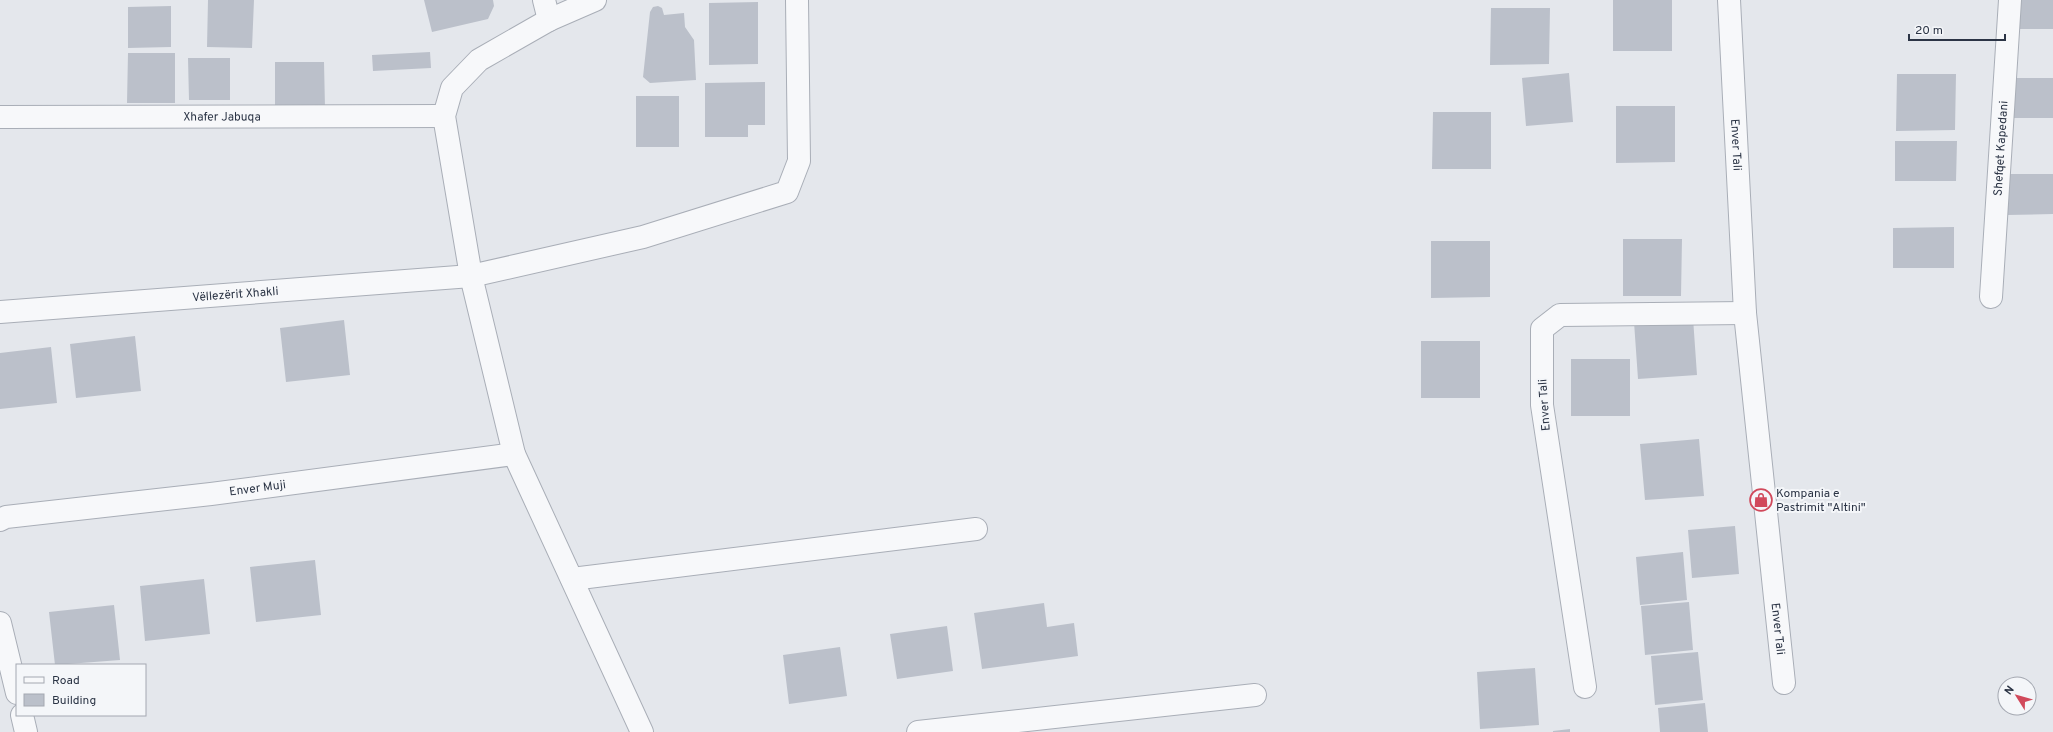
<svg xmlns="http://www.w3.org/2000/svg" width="2053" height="732" font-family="Overpass,sans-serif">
  <rect width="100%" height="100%" fill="#e4e7ec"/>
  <path fill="#bbc0ca" d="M 208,0 L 254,0 L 252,48 L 207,47 Z
    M 424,0 L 493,0 L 494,6 L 488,19 L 432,32 Z
    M 1613,0 L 1672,0 L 1672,51 L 1613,51 Z
    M 2019,0 L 2053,0 L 2053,29 L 2019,29 Z
    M 758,2 L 758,64 L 709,65 L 709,3 Z
    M 171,6 L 171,47 L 128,48 L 128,7 Z
    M 658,6 L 662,8 L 664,15 L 684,13 L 685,27 L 694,40 L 696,80 L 650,83 L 643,77 L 650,12 L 653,7 Z
    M 1491,8 L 1550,8 L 1549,64 L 1490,65 Z
    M 430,52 L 431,68 L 373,71 L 372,55 Z
    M 128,53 L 175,53 L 175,103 L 127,103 Z
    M 188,58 L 230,58 L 230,100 L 189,100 Z
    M 275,62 L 324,62 L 325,108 L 275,108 Z
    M 1569,73 L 1573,122 L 1526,126 L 1522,78 Z
    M 1897,74 L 1956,74 L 1955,130 L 1896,131 Z
    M 2013,78 L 2053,78 L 2053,118 L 2013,118 Z
    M 765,82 L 765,125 L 748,125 L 748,137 L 705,137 L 705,83 Z
    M 636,96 L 679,96 L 679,147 L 636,147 Z
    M 1616,106 L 1675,106 L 1675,162 L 1616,163 Z
    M 1433,112 L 1491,112 L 1491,169 L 1432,169 Z
    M 1895,141 L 1957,141 L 1956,181 L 1895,181 Z
    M 2007,174 L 2053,174 L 2053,214 L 2007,215 Z
    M 1954,227 L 1954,268 L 1893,268 L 1893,228 Z
    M 1623,239 L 1682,239 L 1681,296 L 1623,296 Z
    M 1431,241 L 1490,241 L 1490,297 L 1431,298 Z
    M 1693,318 L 1697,375 L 1638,379 L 1634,322 Z
    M 344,320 L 350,375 L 286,382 L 280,328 Z
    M 135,336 L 141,391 L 76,398 L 70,344 Z
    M 1421,341 L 1480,341 L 1480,398 L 1421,398 Z
    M 51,347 L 57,403 L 0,409 L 0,353 Z
    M 1571,359 L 1630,359 L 1630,416 L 1571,416 Z
    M 1699,439 L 1704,496 L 1645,500 L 1640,444 Z
    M 1735,526 L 1739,574 L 1692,578 L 1688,530 Z
    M 1683,552 L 1687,600 L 1640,605 L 1636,557 Z
    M 315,560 L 321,615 L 256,622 L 250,567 Z
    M 204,579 L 210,634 L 145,641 L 140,586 Z
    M 1689,602 L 1693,650 L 1645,655 L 1641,606 Z
    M 1044,603 L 1047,627 L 1074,623 L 1078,656 L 982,669 L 974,613 Z
    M 114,605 L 120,660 L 55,665 L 49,612 Z
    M 947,626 L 953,671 L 897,679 L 890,634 Z
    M 840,647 L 847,696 L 789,704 L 783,655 Z
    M 1698,652 L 1703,700 L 1655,705 L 1651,656 Z
    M 1535,668 L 1539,725 L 1480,729 L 1477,672 Z
    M 1705,703 L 1708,732 L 1660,732 L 1658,708 Z
    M 1570,729 L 1570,732 L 1553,732 L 1553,731 Z"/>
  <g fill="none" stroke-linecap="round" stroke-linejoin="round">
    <g stroke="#a9aeb7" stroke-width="24">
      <g id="street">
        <path d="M 544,0 L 549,20"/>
        <path d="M 595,0 L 549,20 L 479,60 L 452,88 L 444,116 L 471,276 L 514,454 L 642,732"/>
        <path id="s1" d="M 1729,0 L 1745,313 L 1784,683"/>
        <path id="s2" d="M 0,117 L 444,116"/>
        <path id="s3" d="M 1991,297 L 2010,0"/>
        <path id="s4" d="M 0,312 L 471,276 L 643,237 L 787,192 L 799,161 L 797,0"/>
        <path id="s5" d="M 0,520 L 6,517 L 211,494 L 514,454"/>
        <path d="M 572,579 L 976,529"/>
        <path d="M 0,623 L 17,693"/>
        <path d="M 1585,687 L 1542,405 L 1542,329 L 1560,315 L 1745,313"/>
        <path d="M 22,715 L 26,732"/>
        <path d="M 918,732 L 1255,695"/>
      </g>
    </g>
    <use href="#street" stroke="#f7f8fa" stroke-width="22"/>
  </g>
  <defs>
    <g id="shop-ring" transform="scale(1.15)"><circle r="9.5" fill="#f4f6f9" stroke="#d1495b" stroke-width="1.5"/><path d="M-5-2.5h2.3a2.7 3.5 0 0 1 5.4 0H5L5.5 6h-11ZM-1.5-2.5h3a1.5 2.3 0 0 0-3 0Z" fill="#d1495b"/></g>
  </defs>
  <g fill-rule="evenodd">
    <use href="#shop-ring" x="1761" y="500"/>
  </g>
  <g text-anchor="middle" stroke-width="4" stroke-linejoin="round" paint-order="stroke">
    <g font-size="12" fill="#2b3445" stroke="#f4f6f9">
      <text dy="4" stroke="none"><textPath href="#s2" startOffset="222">Xhafer Jabuqa</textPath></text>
      <text dy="4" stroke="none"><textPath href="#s1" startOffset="145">Enver Tali</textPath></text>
      <text dy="4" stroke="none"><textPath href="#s3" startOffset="149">Shefqet Kapedani</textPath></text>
      <text dy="4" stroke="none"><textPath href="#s4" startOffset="236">Vëllezërit Xhakli</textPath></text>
      <text transform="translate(1544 405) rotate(-94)" y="4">Enver Tali</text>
      <text dy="4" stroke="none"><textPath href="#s5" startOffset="260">Enver Muji</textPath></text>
      <text dy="4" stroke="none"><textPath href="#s1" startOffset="631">Enver Tali</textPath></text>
    </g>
    <g font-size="12" fill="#2b3445" stroke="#f4f6f9" text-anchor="start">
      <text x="1776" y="497">Kompania e<tspan x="1776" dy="14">Pastrimit "Altini"</tspan></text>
    </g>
  </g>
  <rect x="16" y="664" width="130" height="52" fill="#f4f6f9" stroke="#a4a8b1"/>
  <rect x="24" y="677" width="20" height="6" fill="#f7f8fa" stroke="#a4a8b1"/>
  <text x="52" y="684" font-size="12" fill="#2b3445">Road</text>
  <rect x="24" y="694" width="20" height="12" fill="#bbc0ca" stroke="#a4a8b1"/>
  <text x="52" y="704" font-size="12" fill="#2b3445">Building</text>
  <g transform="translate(2017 696) rotate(307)"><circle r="19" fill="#f4f6f9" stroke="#a4a8b1"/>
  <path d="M0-3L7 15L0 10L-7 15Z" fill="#d1495b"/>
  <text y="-6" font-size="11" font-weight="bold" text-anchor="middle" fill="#2b3445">N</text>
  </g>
  <path d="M1909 34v6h96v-6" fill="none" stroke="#2b3445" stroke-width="2"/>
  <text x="1915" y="34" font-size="12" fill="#2b3445" stroke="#f4f6f9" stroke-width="3" paint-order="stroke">20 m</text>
</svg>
